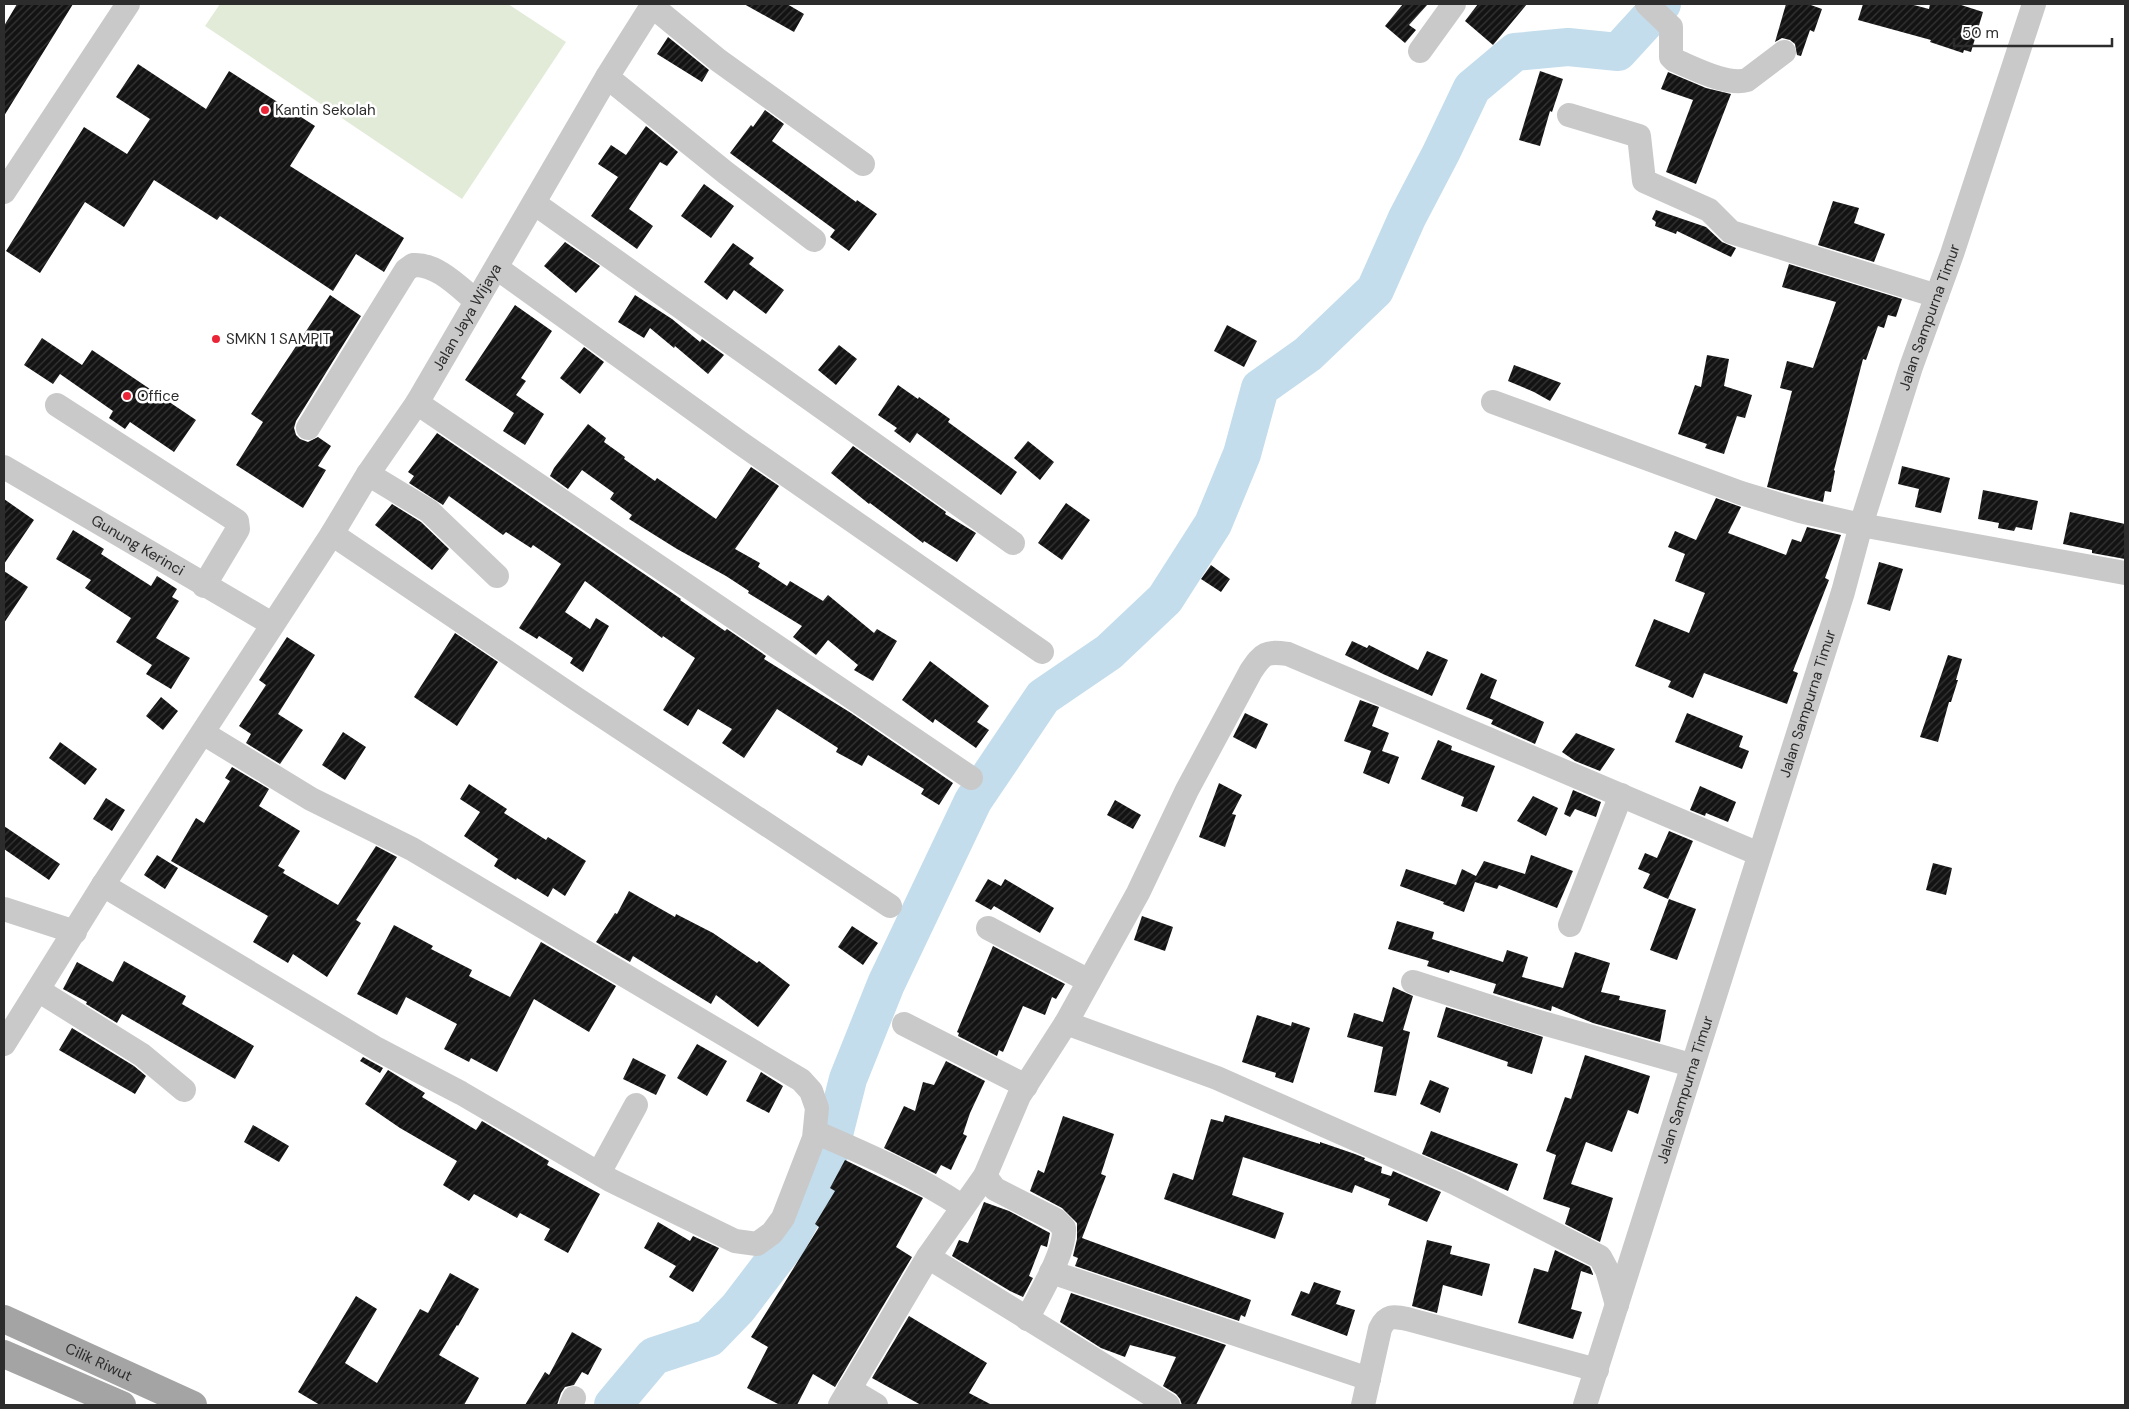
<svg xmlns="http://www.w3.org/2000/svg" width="2129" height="1409" font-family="'DM Sans',sans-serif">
  <defs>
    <pattern id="building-hatch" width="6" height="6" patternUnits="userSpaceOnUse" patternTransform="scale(1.25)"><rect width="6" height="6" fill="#131313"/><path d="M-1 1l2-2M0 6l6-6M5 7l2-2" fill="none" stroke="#363636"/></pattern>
  </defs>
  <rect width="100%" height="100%" fill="#fff"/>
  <path fill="#e2ebd8" d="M 220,4 L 508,4 L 566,42 L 462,199 L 205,26 Z"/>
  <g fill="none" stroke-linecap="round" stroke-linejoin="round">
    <path stroke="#c3ddec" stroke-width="38" d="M 613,1405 L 654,1356 L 709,1338 L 738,1308 L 786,1245 L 823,1178 L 848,1079 L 886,984 L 973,801 L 1043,697 L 1109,652 L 1165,599 L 1213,524 L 1242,454 L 1260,388 L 1308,354 L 1375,290 L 1407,218 L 1441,153 L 1472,88 L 1515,52 L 1568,47 L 1618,52 L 1662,4"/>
  </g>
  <path fill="url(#building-hatch)" d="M 17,4 L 73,4 L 4,116 L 4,26 Z
    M 744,4 L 787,4 L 804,14 L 794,32 Z
    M 1403,4 L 1428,4 L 1409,25 L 1416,30 L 1405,43 L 1385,26 Z
    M 1478,4 L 1527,4 L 1493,45 L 1465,21 Z
    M 1786,4 L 1808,4 L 1822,9 L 1814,32 L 1810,30 L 1801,56 L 1797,55 L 1795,44 L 1790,40 L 1782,38 L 1775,42 Z
    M 1863,4 L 1910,4 L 1929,9 L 1930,4 L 1958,4 L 1983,12 L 1971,52 L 1964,50 L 1963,53 L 1930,42 L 1931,40 L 1858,20 Z
    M 668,37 L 709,70 L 702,82 L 657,54 Z
    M 138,64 L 206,109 L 229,71 L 315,126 L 290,166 L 404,238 L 384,272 L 356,254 L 333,291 L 220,216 L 217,220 L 154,180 L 124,227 L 85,202 L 40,273 L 6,251 L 84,127 L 127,154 L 150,119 L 116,97 Z
    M 1540,71 L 1563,79 L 1552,112 L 1550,111 L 1540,146 L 1519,140 Z
    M 1668,72 L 1706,88 L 1731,94 L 1696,184 L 1666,172 L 1693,100 L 1661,89 Z
    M 765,110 L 784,124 L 772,141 L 856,202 L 857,200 L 877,214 L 849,251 L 830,237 L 835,230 L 730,153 L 751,125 L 753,127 Z
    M 646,126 L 678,152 L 667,166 L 660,162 L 629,209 L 653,226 L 637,249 L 591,216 L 618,177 L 598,164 L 611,145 L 626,155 Z
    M 704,184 L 734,206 L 711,238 L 681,216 Z
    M 1833,201 L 1859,208 L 1854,223 L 1885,234 L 1874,262 L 1818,245 Z
    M 1656,210 L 1706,227 L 1722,242 L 1736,248 L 1731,257 L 1677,231 L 1676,234 L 1655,226 L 1656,222 L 1652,219 Z
    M 565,242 L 600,266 L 576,293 L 544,266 Z
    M 733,243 L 754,258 L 749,264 L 784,290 L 766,314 L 734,290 L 727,300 L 704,282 Z
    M 1789,264 L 1902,299 L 1896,317 L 1888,315 L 1884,328 L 1878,326 L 1866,360 L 1863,359 L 1834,470 L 1835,471 L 1831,492 L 1825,491 L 1823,502 L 1767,487 L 1792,391 L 1780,388 L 1787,361 L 1813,368 L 1836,302 L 1782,287 Z
    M 330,295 L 361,316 L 296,421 L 294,428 L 296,435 L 300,439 L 308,442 L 318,437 L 331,446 L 318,466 L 326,470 L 303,508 L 236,465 L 263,422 L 251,414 Z
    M 635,295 L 672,319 L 700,342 L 702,339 L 724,355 L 708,374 L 675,346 L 674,348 L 650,328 L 644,338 L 618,322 Z
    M 515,305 L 552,331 L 521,378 L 526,381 L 516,395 L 544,414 L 525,445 L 503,431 L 514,413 L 465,380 Z
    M 1227,325 L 1257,341 L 1244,367 L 1214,351 Z
    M 42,338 L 82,365 L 92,350 L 196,420 L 174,452 L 130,422 L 125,429 L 109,418 L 113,411 L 60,374 L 53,384 L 24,365 Z
    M 839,345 L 857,359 L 836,385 L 818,370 Z
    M 584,347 L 604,362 L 580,394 L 560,378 Z
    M 1707,355 L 1729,359 L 1724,386 L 1752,395 L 1745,418 L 1737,416 L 1724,454 L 1705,448 L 1707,444 L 1678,434 L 1695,385 L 1701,387 Z
    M 1514,365 L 1561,383 L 1550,401 L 1534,392 L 1508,381 Z
    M 898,385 L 918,399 L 919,397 L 950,419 L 948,422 L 1017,472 L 1001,495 L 917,433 L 910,443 L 894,431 L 897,428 L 878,415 Z
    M 588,424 L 606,438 L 604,442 L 625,457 L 624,459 L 655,481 L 657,478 L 716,519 L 751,467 L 779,486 L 735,549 L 760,563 L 758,567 L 787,586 L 790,581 L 823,601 L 828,595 L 874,633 L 877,629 L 897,641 L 873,681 L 854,670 L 858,665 L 828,640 L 816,655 L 793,637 L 802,626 L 748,593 L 749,591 L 726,576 L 677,549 L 629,519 L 632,515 L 610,499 L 614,493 L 582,470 L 568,489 L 550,476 L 554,468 Z
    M 437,433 L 681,599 L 680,600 L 725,631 L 727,629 L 766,656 L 764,659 L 851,713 L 953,783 L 939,805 L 921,794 L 924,789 L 868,755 L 862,766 L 836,752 L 838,748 L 777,709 L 744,758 L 722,743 L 732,729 L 698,709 L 688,726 L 663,710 L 695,658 L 663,636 L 662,638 L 585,581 L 565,612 L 590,629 L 596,618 L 609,626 L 583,672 L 570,663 L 573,658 L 539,636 L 537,639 L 519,628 L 561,564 L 533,545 L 531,548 L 506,532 L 503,535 L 449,496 L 443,505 L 409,483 L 414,476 L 408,472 Z
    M 1028,441 L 1054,462 L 1040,480 L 1014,458 Z
    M 853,446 L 946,512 L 945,514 L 976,533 L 957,562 L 924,541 L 923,543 L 870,503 L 869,504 L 831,473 Z
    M 1902,466 L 1950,478 L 1941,513 L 1915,507 L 1919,489 L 1898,484 Z
    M 1983,490 L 2038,501 L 2032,530 L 2016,527 L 2014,531 L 1998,528 L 1999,523 L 1978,519 Z
    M 1716,498 L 1741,507 L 1728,533 L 1786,555 L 1792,539 L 1801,542 L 1807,527 L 1841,535 L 1825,578 L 1829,580 L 1793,671 L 1798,673 L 1787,704 L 1704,673 L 1693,698 L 1668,687 L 1671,681 L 1635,666 L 1654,619 L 1689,633 L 1705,593 L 1675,581 L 1685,554 L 1668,547 L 1675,531 L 1696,540 Z
    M 4,499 L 34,520 L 4,564 Z
    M 1066,503 L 1090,520 L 1062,560 L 1038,543 Z
    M 392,504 L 421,522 L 449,549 L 432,570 L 375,525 Z
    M 2070,512 L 2125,524 L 2125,559 L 2092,553 L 2092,550 L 2063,544 Z
    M 73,530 L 104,549 L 101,554 L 151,586 L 157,576 L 177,589 L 172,597 L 179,601 L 156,638 L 190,658 L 171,689 L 146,674 L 152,665 L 116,642 L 131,618 L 85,588 L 91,580 L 56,559 Z
    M 1879,562 L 1903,569 L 1890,611 L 1867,604 Z
    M 1211,565 L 1230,579 L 1221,592 L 1201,579 Z
    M 4,571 L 28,587 L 4,623 Z
    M 455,633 L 498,662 L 457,726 L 414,697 Z
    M 287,637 L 315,655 L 278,714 L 303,730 L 280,764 L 246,743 L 251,734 L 239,726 L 266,685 L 259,680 Z
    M 1352,641 L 1367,648 L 1369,645 L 1418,670 L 1427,651 L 1448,660 L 1432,696 L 1383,674 L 1345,655 Z
    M 1948,655 L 1962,659 L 1956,680 L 1958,680 L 1951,702 L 1949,702 L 1938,742 L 1920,737 Z
    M 930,661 L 989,706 L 977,722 L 989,730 L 976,748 L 935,719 L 933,723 L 902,700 Z
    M 1481,673 L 1497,680 L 1490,698 L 1544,722 L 1535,744 L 1491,724 L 1493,720 L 1466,709 Z
    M 161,697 L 178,711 L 163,730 L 146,716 Z
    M 1360,700 L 1379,707 L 1372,726 L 1389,733 L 1382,751 L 1399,757 L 1389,784 L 1363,773 L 1371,751 L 1344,741 Z
    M 1245,713 L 1268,724 L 1256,749 L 1233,737 Z
    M 1687,713 L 1743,736 L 1739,747 L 1749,751 L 1742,769 L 1675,742 Z
    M 343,732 L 366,747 L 345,780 L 322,765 Z
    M 1576,733 L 1615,749 L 1600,771 L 1575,761 L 1562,752 Z
    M 1438,740 L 1452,746 L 1451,750 L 1495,766 L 1477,812 L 1461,806 L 1464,797 L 1421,779 Z
    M 60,742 L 97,769 L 85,785 L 49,758 Z
    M 232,767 L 269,789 L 259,806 L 300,831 L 278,866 L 285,870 L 283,873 L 338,905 L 376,846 L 397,857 L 356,920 L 361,923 L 327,977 L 293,954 L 288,963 L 253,942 L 268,916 L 171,861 L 196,818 L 204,823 L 230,781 L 225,778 Z
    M 1219,783 L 1242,795 L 1232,814 L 1236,815 L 1225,847 L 1199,837 Z
    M 469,784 L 507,809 L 504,813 L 546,840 L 548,837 L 586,861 L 565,896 L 553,888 L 548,897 L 517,878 L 516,880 L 494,866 L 498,859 L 464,836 L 480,812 L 460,799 Z
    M 1700,786 L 1736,802 L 1728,822 L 1706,813 L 1705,816 L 1690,810 Z
    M 1573,790 L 1601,802 L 1596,817 L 1575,809 L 1570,817 L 1564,814 Z
    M 1533,796 L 1558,808 L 1546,836 L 1517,821 Z
    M 106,798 L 125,810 L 112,831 L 93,819 Z
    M 1115,800 L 1141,815 L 1133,829 L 1107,815 Z
    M 4,826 L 60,864 L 49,880 L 4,849 Z
    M 1669,831 L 1693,841 L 1668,899 L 1643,888 L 1650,874 L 1638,869 L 1645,853 L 1657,858 Z
    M 157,855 L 178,868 L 165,889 L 144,875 Z
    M 1531,855 L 1573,871 L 1557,908 L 1499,885 L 1497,889 L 1475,882 L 1464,912 L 1443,904 L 1444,902 L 1400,886 L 1406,869 L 1456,885 L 1462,869 L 1476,876 L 1484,861 L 1525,874 Z
    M 1933,863 L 1952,868 L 1946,895 L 1926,890 Z
    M 988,879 L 1001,886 L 1005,879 L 1054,908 L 1040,933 L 994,906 L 991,910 L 975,901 Z
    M 629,891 L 675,917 L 676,914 L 713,933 L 757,963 L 759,961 L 790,985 L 758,1027 L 716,995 L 711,1004 L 633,956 L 630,962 L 596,942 L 615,913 L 617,914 Z
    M 1669,899 L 1696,909 L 1677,960 L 1650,950 Z
    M 1142,916 L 1173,927 L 1165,951 L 1134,940 Z
    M 1397,921 L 1434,932 L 1432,939 L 1503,962 L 1507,950 L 1528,957 L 1522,977 L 1563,988 L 1575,952 L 1610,963 L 1601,992 L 1620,996 L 1619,1000 L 1666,1010 L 1660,1042 L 1593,1023 L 1552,1006 L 1551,1011 L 1493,993 L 1496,984 L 1450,970 L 1449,973 L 1427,966 L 1429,961 L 1388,949 Z
    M 394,925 L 433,946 L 431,949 L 472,970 L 469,976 L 510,997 L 541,942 L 616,986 L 589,1032 L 534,999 L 497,1072 L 471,1058 L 469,1062 L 444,1049 L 457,1024 L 406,997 L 397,1015 L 357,994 Z
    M 852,926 L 878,943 L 863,965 L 838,947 Z
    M 993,946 L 1065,984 L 1056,999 L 1052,997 L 1045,1015 L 1023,1006 L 1003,1052 L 999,1050 L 997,1056 L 958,1036 L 959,1033 L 957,1032 Z
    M 124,961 L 186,996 L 182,1004 L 254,1046 L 235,1079 L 122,1014 L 117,1023 L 86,1004 L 87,1002 L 63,989 L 77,962 L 113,982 Z
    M 1393,987 L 1413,996 L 1403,1030 L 1410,1032 L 1396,1096 L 1374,1092 L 1383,1047 L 1347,1037 L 1354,1013 L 1383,1022 Z
    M 1446,1007 L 1543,1037 L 1532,1074 L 1507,1066 L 1508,1062 L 1437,1037 Z
    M 1257,1015 L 1291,1026 L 1292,1022 L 1310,1028 L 1293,1083 L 1275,1077 L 1276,1073 L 1242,1062 Z
    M 72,1028 L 134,1066 L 146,1076 L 135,1094 L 59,1050 Z
    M 697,1044 L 727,1061 L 707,1096 L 677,1078 Z
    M 1585,1055 L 1650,1076 L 1638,1114 L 1628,1110 L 1612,1152 L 1586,1142 L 1571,1184 L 1613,1198 L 1600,1242 L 1565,1224 L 1570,1208 L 1543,1199 L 1556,1155 L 1546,1151 L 1565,1097 L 1571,1099 Z
    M 363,1057 L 383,1068 L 380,1073 L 360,1061 Z
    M 633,1058 L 666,1075 L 656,1095 L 623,1079 Z
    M 946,1061 L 985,1081 L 970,1113 L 963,1134 L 967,1136 L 951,1170 L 941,1165 L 936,1174 L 884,1148 L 904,1106 L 915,1111 L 923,1082 L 934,1085 Z
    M 388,1070 L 425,1093 L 422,1097 L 476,1130 L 482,1121 L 549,1161 L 547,1165 L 600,1194 L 568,1253 L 544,1240 L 550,1229 L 520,1213 L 517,1218 L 474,1194 L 469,1201 L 443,1185 L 457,1161 L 400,1128 L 365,1104 Z
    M 761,1072 L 783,1086 L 769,1113 L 746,1101 Z
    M 1430,1080 L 1449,1088 L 1440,1113 L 1420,1104 Z
    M 1225,1115 L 1320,1144 L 1320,1142 L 1355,1154 L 1365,1158 L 1364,1160 L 1382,1167 L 1381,1173 L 1391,1176 L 1393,1171 L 1441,1192 L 1427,1222 L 1388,1205 L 1390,1199 L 1355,1185 L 1352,1193 L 1243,1157 L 1232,1195 L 1284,1213 L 1275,1239 L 1164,1199 L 1173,1173 L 1193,1180 L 1211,1119 L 1223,1122 Z
    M 1063,1116 L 1114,1134 L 1101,1174 L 1106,1176 L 1082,1238 L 1251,1300 L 1245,1317 L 1241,1315 L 1239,1321 L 1075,1266 L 1078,1258 L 1073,1256 L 1077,1239 L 1077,1223 L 1062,1208 L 1030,1191 L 1038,1170 L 1044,1173 Z
    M 253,1125 L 289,1146 L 279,1162 L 244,1142 Z
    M 1431,1131 L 1518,1164 L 1508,1191 L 1422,1154 Z
    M 845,1160 L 923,1198 L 896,1247 L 912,1257 L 835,1387 L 813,1374 L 797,1405 L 780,1405 L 747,1388 L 768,1347 L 751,1337 L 819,1227 L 815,1224 L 835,1191 L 830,1188 Z
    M 984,1202 L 1009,1211 L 1050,1233 L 1047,1247 L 1041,1245 L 1029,1276 L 1033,1278 L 1023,1297 L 1010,1291 L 952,1256 L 959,1240 L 968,1243 Z
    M 658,1222 L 690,1241 L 693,1236 L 719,1248 L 693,1292 L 669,1277 L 676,1266 L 644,1248 Z
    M 1427,1240 L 1452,1246 L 1450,1254 L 1490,1264 L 1482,1296 L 1443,1285 L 1437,1313 L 1412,1306 Z
    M 1555,1250 L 1590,1267 L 1593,1274 L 1593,1275 L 1581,1271 L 1571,1309 L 1582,1312 L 1573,1339 L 1518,1323 L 1534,1268 L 1548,1272 Z
    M 450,1273 L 479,1289 L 458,1326 L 457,1325 L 439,1355 L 479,1378 L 464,1405 L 320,1405 L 298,1392 L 356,1296 L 377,1309 L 345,1363 L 377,1383 L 420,1309 L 428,1313 Z
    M 1314,1282 L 1341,1291 L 1336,1304 L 1355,1310 L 1347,1336 L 1291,1315 L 1301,1291 L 1309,1294 Z
    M 1071,1293 L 1226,1345 L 1196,1405 L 1182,1405 L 1180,1399 L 1176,1394 L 1163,1386 L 1176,1357 L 1130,1345 L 1125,1357 L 1101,1348 L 1060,1322 Z
    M 909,1316 L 987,1363 L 969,1393 L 992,1405 L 921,1405 L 872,1378 Z
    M 572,1332 L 602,1349 L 588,1375 L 582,1372 L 574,1385 L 565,1387 L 561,1393 L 557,1405 L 525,1405 L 545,1372 L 549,1375 Z"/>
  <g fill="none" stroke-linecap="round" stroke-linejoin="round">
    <g stroke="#c9c9c9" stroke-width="24">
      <path d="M 1647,4 L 1671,27 L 1671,57 L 1674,60 C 1694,68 1727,86 1747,80 L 1784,52"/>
      <path d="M 652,6 L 718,60 L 863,164"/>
      <path d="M 1420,51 L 1454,4"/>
      <path d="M 607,77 L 726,173 L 814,240"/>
      <path d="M 1569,115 L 1639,136 L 1644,181 L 1709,210 L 1731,232 L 1937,296"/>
      <path d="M 4,192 L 128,4"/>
      <path d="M 534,203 L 1013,543"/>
      <path d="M 497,268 L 739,442 L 1042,652"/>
      <path d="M 1493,402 L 1741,493 L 1800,511 L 1861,525 L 2125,573"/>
      <path d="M 417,403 L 971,778"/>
      <path d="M 57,405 L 237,521 L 238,529 L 204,586"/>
      <path d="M 308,428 L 406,270 L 413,265 C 436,263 459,287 476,301"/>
      <path id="s1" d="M 4,467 L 272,624"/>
      <path d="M 368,474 L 429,511 L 497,576"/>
      <path d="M 332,534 L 575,698 L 890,906"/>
      <path d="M 103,885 L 377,1049 L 461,1093 L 610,1180 L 735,1241 L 757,1244 L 772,1233 L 783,1218 L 814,1138 L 817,1108 L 811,1091 L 801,1080 L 412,849 L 311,799 L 203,733"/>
      <path d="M 4,909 L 75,932"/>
      <path d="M 1570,925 L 1621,795"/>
      <path d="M 988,928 L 1089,981"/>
      <path d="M 1413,982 L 1525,1018 L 1691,1065"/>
      <path d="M 38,990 L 142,1055 L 184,1090"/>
      <path d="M 1066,1023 L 1217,1078 L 1455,1183 L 1600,1257 L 1607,1270 L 1617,1305"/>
      <path d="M 904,1024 L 1026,1086"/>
      <path id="s2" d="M 4,1044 L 103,885 L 332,534 L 368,474 L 417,403 L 607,77 L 653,4"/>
      <path d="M 815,1132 C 866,1154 917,1176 963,1207"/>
      <path d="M 599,1173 L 636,1105"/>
      <path d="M 985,1176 L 995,1189 L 1056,1220 L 1064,1228 C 1066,1252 1038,1297 1027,1319"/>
      <path d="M 928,1257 L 1168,1405"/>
      <path d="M 1051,1272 L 1369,1379"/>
      <path d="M 849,1389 L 876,1405"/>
      <path d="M 571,1405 L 574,1398"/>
      <path d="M 840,1405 L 928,1257 L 985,1176 L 1019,1096 L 1066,1023 L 1138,893 L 1187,790 L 1251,671 C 1263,653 1266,651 1288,654 L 1759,854"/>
      <path d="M 1363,1405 L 1380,1329 C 1386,1315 1394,1316 1407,1319 L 1597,1370"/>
      <path id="s3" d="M 1585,1405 L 1843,592 L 1861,525 L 1911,367 L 1952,254 L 2034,4"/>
    </g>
    <g stroke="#a4a4a4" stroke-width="28">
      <path id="s4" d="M 4,1319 L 193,1405"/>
      <path d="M 4,1354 L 122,1405"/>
    </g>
  </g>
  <g fill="#ec2438" stroke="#fff" stroke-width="2">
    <circle cx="265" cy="110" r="5"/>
    <circle cx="216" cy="339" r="5"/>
    <circle cx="127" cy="396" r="5"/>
  </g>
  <g text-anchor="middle" stroke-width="5" stroke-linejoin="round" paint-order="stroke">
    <g font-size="15" fill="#2c2c2c" stroke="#fff" text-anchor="start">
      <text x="275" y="115">Kantin Sekolah</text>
      <text x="226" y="344">SMKN 1 SAMPIT</text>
      <text x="137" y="401">Office</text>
    </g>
    <g font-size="15" fill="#2c2c2c" stroke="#fff">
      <text dy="5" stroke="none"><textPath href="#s2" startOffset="862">Jalan Jaya Wijaya</textPath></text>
      <text dy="5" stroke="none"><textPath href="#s3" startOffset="1141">Jalan Sampurna Timur</textPath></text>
      <text dy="5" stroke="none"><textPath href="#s1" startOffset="155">Gunung Kerinci</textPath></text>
      <text dy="5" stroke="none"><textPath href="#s3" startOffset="736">Jalan Sampurna Timur</textPath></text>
      <text dy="5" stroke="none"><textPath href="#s3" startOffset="331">Jalan Sampurna Timur</textPath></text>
      <text dy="5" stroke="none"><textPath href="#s4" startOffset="104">Cilik Riwut</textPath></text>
    </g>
  </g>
  <rect width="2129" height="1409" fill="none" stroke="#2c2c2c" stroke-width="10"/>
  <path d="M1954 38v8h158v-8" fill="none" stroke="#2c2c2c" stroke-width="2.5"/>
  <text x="1962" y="38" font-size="15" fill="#2c2c2c" stroke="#ffffff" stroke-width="4" paint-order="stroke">50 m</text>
</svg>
